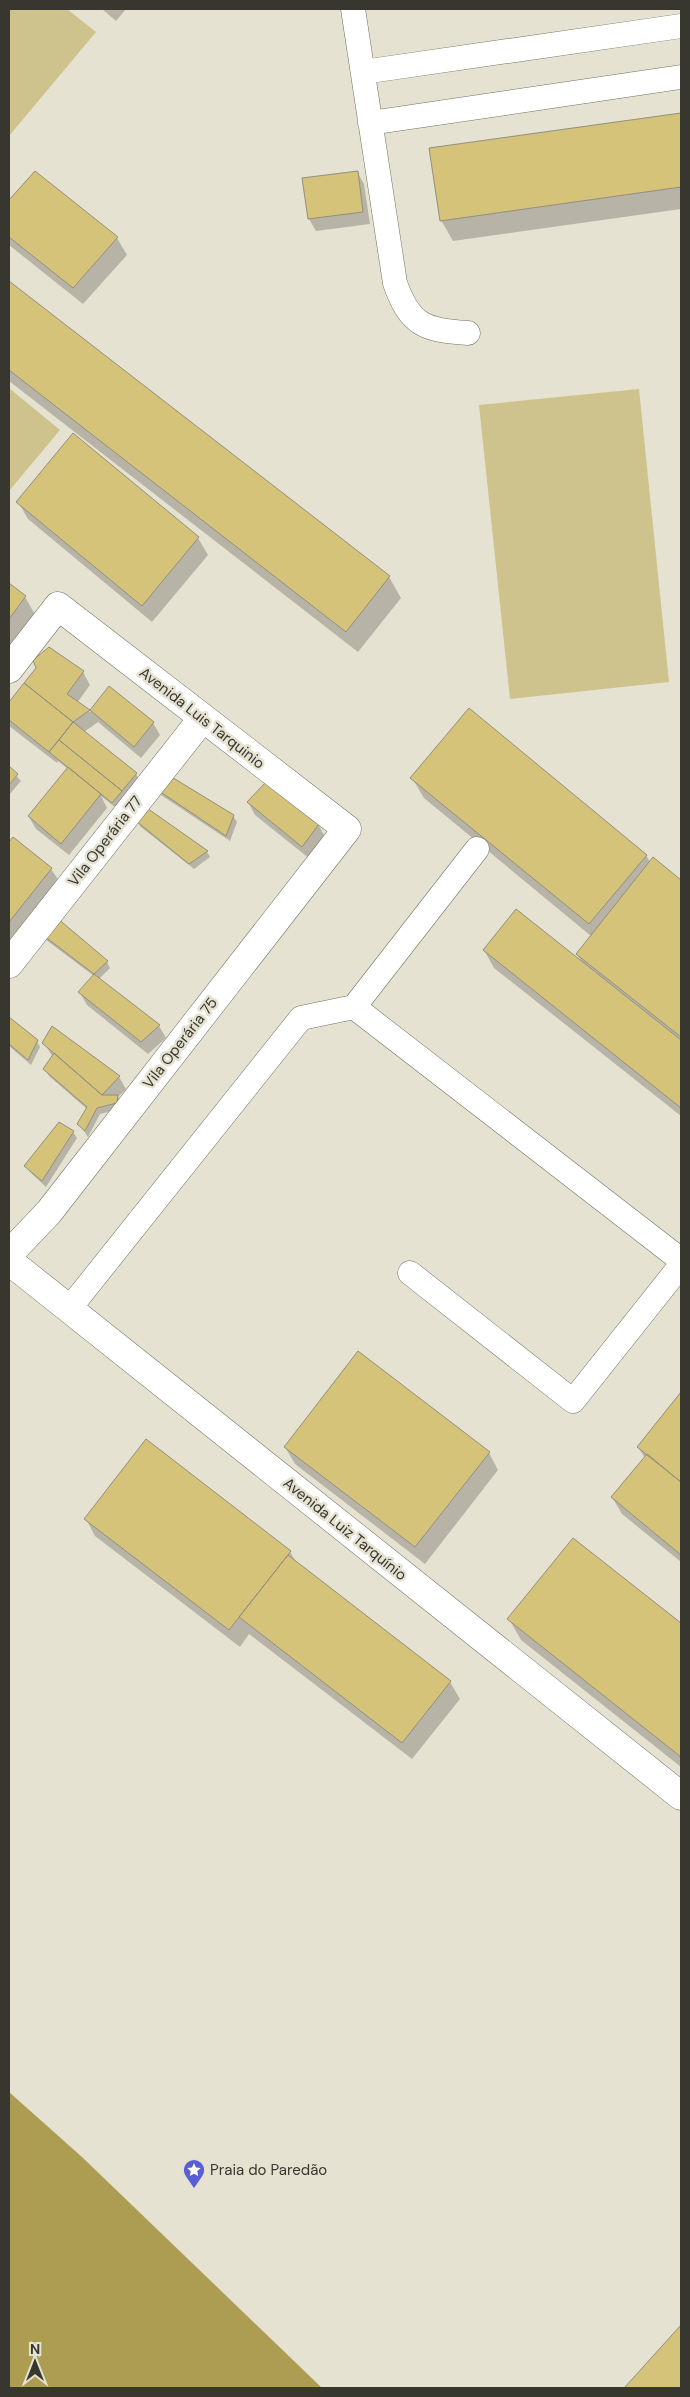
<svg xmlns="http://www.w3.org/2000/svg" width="690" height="2397" font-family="'DM Sans',sans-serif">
  <rect width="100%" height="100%" fill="#e5e2d1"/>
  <path fill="#cfc38d" d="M 9,9 L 67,9 L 96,32 L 9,136 Z
    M 9,388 L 60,430 L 9,491 Z
    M 639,389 L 669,682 L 510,699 L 479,405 Z"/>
  <path fill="#ad9d52" d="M 9,2092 L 82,2157 L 322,2388 L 9,2388 Z"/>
  <path fill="#0003" d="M 102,9 L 126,9 L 116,21 Z
    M 681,114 L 681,209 L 453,241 L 441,220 L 431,149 Z
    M 357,172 L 364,184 L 370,224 L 316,231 L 309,219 L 304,179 Z
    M 35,173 L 117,238 L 127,255 L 83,304 L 9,245 L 9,202 Z
    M 9,282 L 389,577 L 401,598 L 358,652 L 9,381 Z
    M 18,502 L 198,538 L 208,555 L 152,622 L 28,519 Z
    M 9,585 L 25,597 L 37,618 L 9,655 Z
    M 49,648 L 83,672 L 90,685 L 77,703 L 90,712 L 110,688 L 153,723 L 160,735 L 141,758 L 98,722 L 84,732 L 136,774 L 143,786 L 116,808 L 101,796 L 107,808 L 69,855 L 36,829 L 29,817 L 68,769 L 58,761 L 57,763 L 9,726 L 9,704 L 38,668 Z
    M 9,768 L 21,781 L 9,795 Z
    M 170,777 L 233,816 L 237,822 L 230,841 L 155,791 Z
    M 412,778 L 646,855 L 650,862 L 653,859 L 681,881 L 681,1116 L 494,968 L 484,950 L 583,964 L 577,954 L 591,936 L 424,798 Z
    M 248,802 L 318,824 L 325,837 L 310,859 L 255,815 Z
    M 137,821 L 207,852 L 210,857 L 194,869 L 141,827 Z
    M 13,839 L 51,869 L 59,881 L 10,941 L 9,844 Z
    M 37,930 L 107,962 L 110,968 L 99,979 L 159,1026 L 166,1038 L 148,1054 L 87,1005 L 80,993 L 94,976 L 41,936 Z
    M 9,1018 L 37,1041 L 40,1047 L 31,1065 L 9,1046 Z
    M 44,1043 L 119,1077 L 126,1089 L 118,1097 L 121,1102 L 120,1109 L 100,1114 L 88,1137 L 79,1124 L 87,1109 L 49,1076 L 45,1069 L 53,1057 Z
    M 73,1132 L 77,1138 L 46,1187 L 30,1172 L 26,1166 Z
    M 681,1393 L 681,1562 L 622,1514 L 612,1497 L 645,1458 L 638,1447 Z
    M 285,1447 L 489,1453 L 498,1470 L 425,1564 L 295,1464 Z
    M 86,1519 L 290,1552 L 296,1562 L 450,1682 L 460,1699 L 412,1759 L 249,1634 L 240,1647 L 95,1536 Z
    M 573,1540 L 681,1625 L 681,1767 L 521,1640 L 509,1619 Z
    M 681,2327 L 681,2388 L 627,2388 L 627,2387 Z"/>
  <path fill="#d4c378" stroke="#928f80" d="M 681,113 L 681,187 L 440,221 L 429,148 Z
    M 35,171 L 118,237 L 73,288 L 9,237 L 9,200 Z
    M 358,171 L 363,212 L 308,219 L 302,178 Z
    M 9,281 L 390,576 L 346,632 L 9,370 Z
    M 73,433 L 199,537 L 142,606 L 16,502 Z
    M 9,583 L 26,596 L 9,619 Z
    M 49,647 L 84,671 L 67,694 L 90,710 L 73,722 L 24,683 L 36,668 L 33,660 Z
    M 24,683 L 73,722 L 49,752 L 9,720 L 9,702 Z
    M 109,686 L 154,722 L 134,747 L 90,710 Z
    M 469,708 L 647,855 L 589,924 L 410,778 Z
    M 73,722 L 137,773 L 122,791 L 59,740 Z
    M 59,740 L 122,791 L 112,803 L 49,752 Z
    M 9,766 L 18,774 L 9,785 Z
    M 68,767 L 101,794 L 61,844 L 28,816 Z
    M 170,776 L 234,815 L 226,836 L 150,785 Z
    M 267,781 L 319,824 L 302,847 L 247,802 Z
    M 137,801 L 208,851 L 189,864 L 136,821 Z
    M 13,837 L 52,868 L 9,922 L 9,842 Z
    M 653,857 L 681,880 L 681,1037 L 576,954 Z
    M 516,909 L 681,1040 L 681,1108 L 483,950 Z
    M 50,912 L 108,961 L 94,974 L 36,930 Z
    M 94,974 L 160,1025 L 141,1042 L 78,992 Z
    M 9,1017 L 38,1040 L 28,1060 L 9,1044 Z
    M 52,1026 L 120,1076 L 102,1095 L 42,1043 Z
    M 54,1053 L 102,1095 L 118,1095 L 117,1103 L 97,1108 L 85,1131 L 77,1124 L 87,1107 L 43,1069 Z
    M 59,1122 L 74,1131 L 42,1181 L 24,1166 Z
    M 358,1351 L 490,1452 L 415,1547 L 284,1447 Z
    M 681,1392 L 681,1482 L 637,1447 Z
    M 146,1439 L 291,1551 L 229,1630 L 84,1519 Z
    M 647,1454 L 681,1482 L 681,1555 L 611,1497 Z
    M 573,1538 L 681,1623 L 681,1757 L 507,1619 Z
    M 288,1555 L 451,1681 L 402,1743 L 239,1617 Z
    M 681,2325 L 681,2388 L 627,2388 L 625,2387 Z"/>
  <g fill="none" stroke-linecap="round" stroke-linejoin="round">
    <g stroke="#757163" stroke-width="25">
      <path id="service" d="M 353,9 L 395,283 C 410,326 425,330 468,333
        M 363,72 L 681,26
        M 370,123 L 681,77
        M 354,1007 L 681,1260
        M 410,1273 L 573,1401 L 681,1265
        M 69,1309 L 301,1018 L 354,1007 L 477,849"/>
    </g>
    <g stroke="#757163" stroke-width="29">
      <path id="minor" d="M 9,669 L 58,606 L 347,829 L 49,1212 L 9,1254
        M 9,964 L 202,719"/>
    </g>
    <g stroke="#757163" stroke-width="29">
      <path id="tertiary" d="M 9,1261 L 681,1796"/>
    </g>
    <use href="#service" stroke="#fff" stroke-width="24"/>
    <use href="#minor" stroke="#fff" stroke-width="28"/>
    <use href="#tertiary" stroke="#fff" stroke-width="28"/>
  </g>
  <defs>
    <g id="sight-pin" transform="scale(1.125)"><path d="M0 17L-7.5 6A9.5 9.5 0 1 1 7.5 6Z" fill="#5a5ed6" stroke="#e5e2d1"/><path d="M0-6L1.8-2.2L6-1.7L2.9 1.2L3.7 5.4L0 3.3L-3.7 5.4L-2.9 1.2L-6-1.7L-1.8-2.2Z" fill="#fff"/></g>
  </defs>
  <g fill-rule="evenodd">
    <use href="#sight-pin" x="194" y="2170"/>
  </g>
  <g text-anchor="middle" stroke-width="5" stroke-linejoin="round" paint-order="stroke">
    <g font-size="15" fill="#37362f" stroke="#e5e2d1">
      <text transform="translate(202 718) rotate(38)" y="5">Avenida Luis Tarquinio</text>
      <text transform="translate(105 841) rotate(-52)" y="5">Vila Operária 77</text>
      <text transform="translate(180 1043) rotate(-52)" y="5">Vila Operária 75</text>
      <text transform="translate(345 1529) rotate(39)" y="5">Avenida Luiz Tarquínio</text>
    </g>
    <g font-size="15" fill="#37362f" stroke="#e5e2d1" text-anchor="start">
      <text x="210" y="2175">Praia do Paredão</text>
    </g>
  </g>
  <rect width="690" height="2397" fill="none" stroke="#37362f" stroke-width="20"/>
  <g transform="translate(35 2362)" stroke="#e5e2d1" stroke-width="4" paint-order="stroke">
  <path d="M0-4L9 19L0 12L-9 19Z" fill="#37362f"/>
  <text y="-8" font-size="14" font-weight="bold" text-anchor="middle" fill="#37362f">N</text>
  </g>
</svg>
